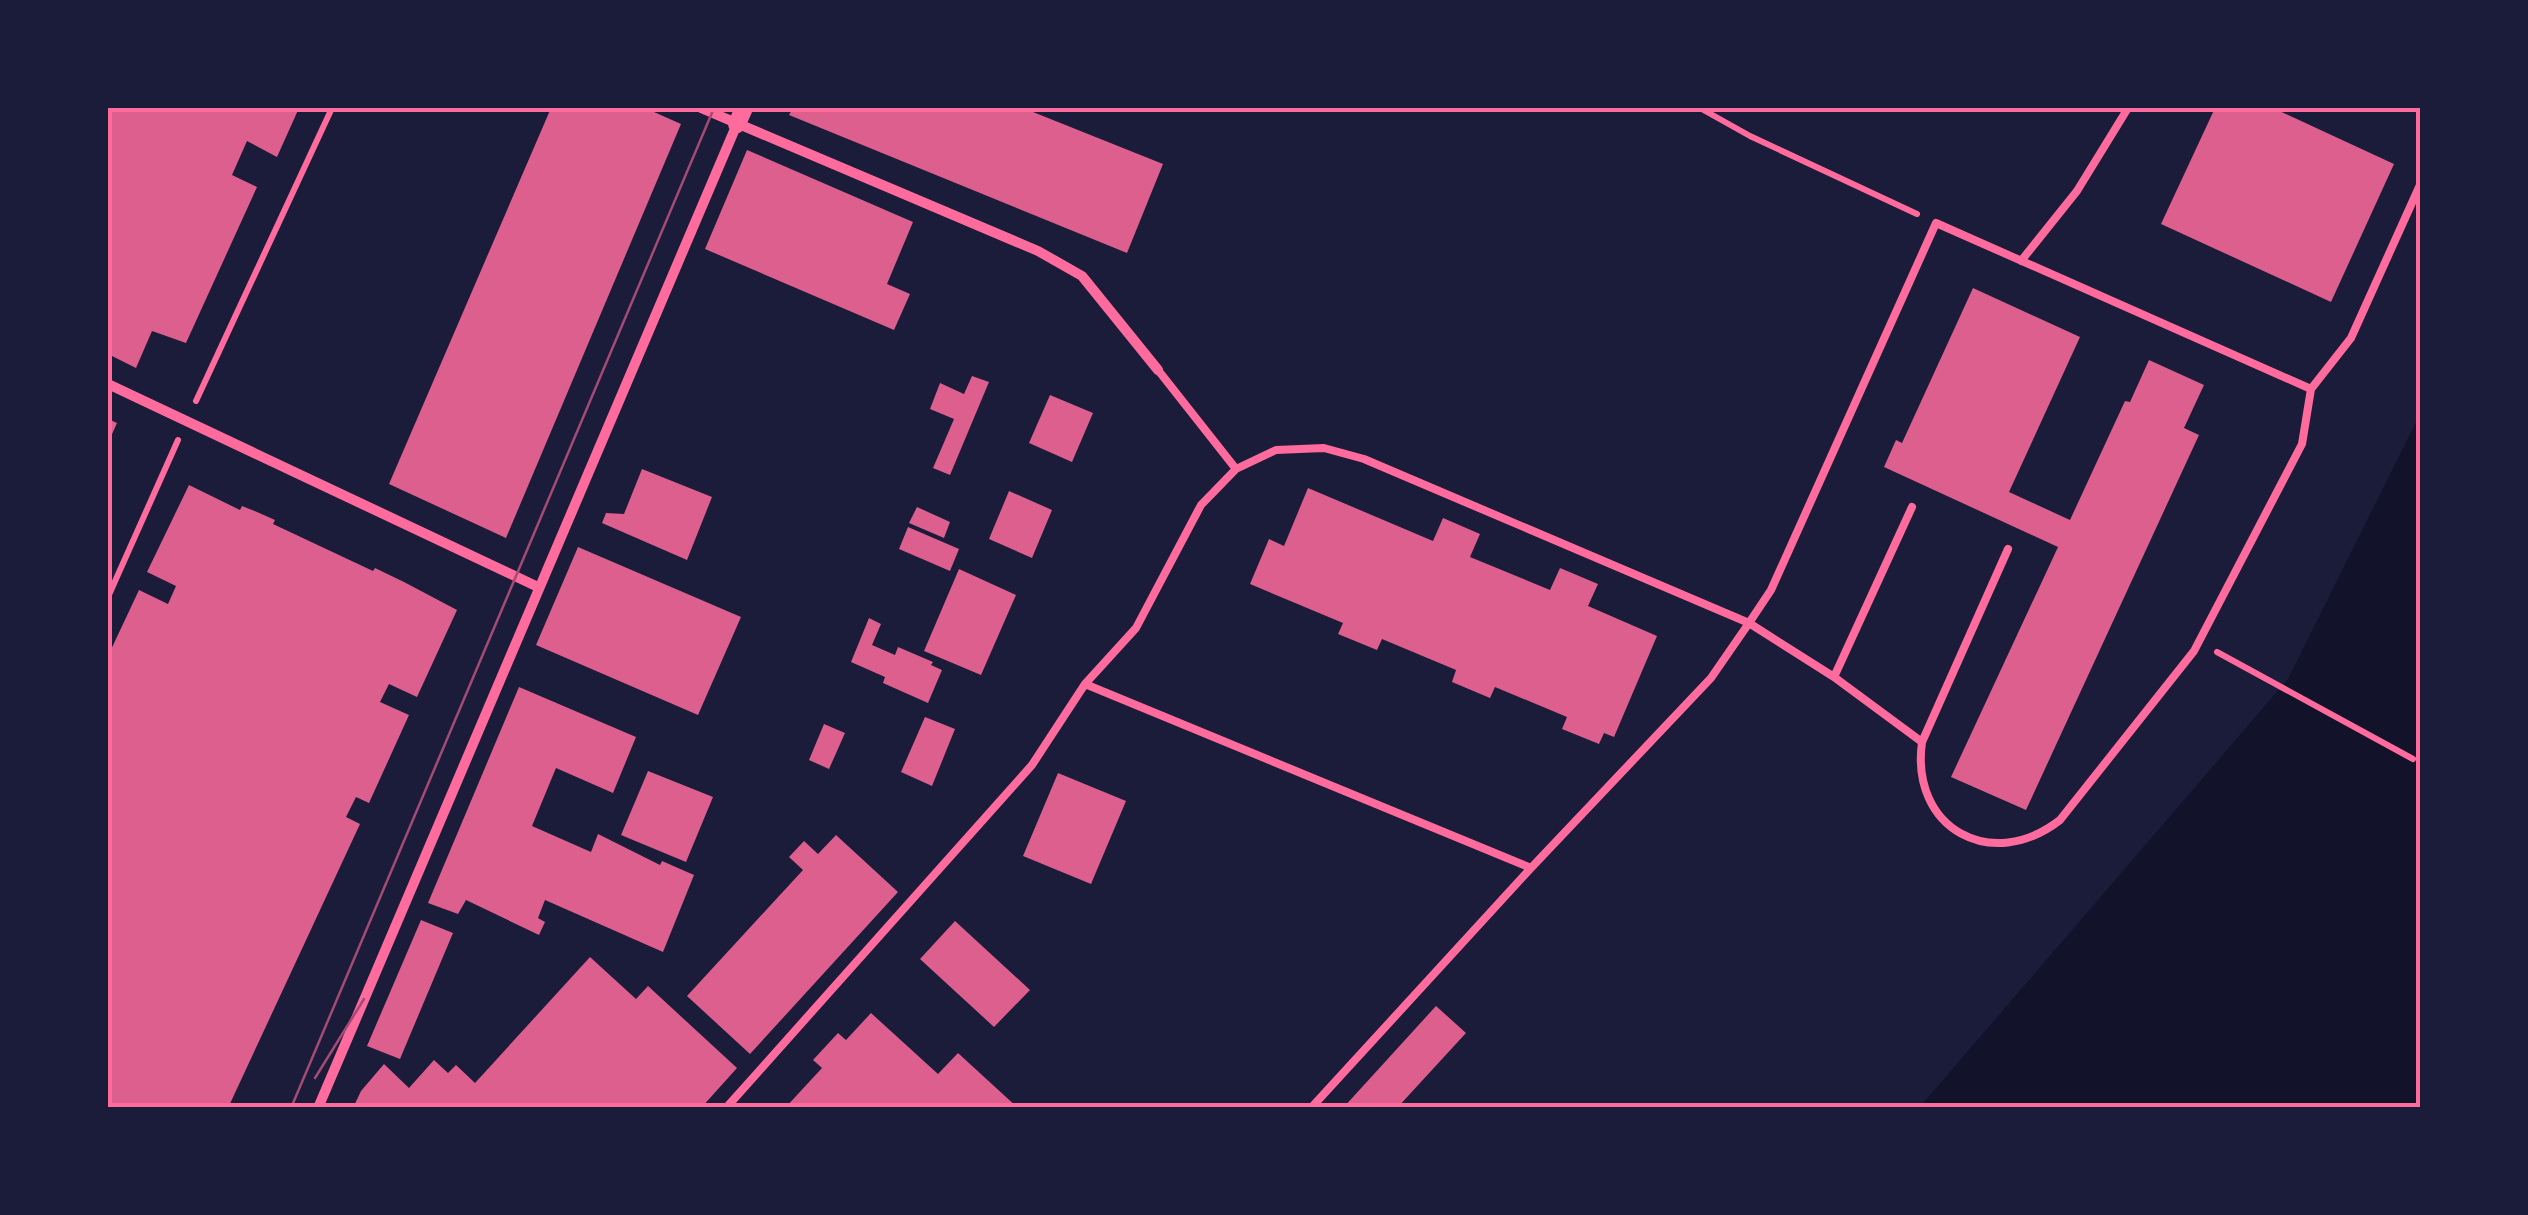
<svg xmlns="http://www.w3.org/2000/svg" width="2528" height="1215" font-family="'PT Sans',sans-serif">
  <rect width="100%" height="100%" fill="#1b1b3a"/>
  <path fill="#12122b" d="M 2420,414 L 2420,1107 L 1919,1108 L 2288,679 Z"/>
  <path fill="#dd5f8e" d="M 108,108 L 299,108 L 277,157 L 247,141 L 232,175 L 257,187 L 186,343 L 152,331 L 136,368 L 108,354 Z
    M 551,108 L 645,108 L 681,124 L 506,538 L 389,484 Z
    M 793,108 L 1023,108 L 1163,164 L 1127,253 L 789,115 Z
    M 2215,108 L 2273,108 L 2394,164 L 2331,302 L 2161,224 Z
    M 747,150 L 913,222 L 887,284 L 910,294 L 894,330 L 705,249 Z
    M 1973,288 L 2080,337 L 2009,492 L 2070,520 L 2125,401 L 2130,402 L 2149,360 L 2204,385 L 2184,428 L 2199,435 L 2026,810 L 1951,777 L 2058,547 L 1884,467 L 1896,440 L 1902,443 Z
    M 972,376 L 989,382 L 950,475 L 933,468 L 954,419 L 930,409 L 940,383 L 964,394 Z
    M 1050,395 L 1093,413 L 1072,462 L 1029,443 Z
    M 108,419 L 117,423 L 108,443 Z
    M 642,469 L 712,497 L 687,560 L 602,523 L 606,513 L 624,514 Z
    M 189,485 L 240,510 L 242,506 L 257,512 L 275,520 L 273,524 L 373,571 L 375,568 L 404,582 L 457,610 L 417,697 L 389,684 L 380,702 L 409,715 L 369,803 L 356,797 L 346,817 L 360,824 L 228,1108 L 108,1108 L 108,689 L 110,683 L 108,682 L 108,656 L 139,590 L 168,604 L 176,586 L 147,572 Z
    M 1308,488 L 1433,541 L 1443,518 L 1480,534 L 1470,557 L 1550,590 L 1560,568 L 1598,584 L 1588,606 L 1657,636 L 1614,737 L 1604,733 L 1599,744 L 1562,729 L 1567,717 L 1495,687 L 1490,698 L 1452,682 L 1456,670 L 1382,639 L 1377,650 L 1338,634 L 1343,623 L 1250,584 L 1269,539 L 1284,546 Z
    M 1009,491 L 1052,510 L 1032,558 L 989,539 Z
    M 917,507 L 950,522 L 944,538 L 909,523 Z
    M 908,527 L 959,549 L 950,571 L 899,549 Z
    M 578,547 L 741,617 L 698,715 L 536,645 Z
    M 959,569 L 1016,595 L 981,675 L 924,651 Z
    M 869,618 L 881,624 L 872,645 L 895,655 L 898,647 L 933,662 L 931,665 L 942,670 L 928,703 L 883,683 L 885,677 L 851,662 Z
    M 519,687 L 636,737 L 613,793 L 556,768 L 532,826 L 591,852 L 598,834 L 660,865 L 662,861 L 694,875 L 663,952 L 545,900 L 538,918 L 545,922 L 539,935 L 466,900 L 458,914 L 428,903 Z
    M 925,717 L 955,729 L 932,786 L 901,772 Z
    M 824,724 L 845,733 L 829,769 L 809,760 Z
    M 648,771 L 713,797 L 686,862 L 621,835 Z
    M 1058,773 L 1126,801 L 1091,884 L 1023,856 Z
    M 836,835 L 898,892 L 750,1054 L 687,996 L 803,870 L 789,857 L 804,841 L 818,854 Z
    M 421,920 L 453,933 L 400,1059 L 367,1046 Z
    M 955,921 L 1030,990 L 994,1027 L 920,959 Z
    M 590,957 L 636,999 L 648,986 L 737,1068 L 701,1108 L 353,1108 L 361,1091 L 384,1064 L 409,1088 L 434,1060 L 448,1073 L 456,1065 L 475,1083 Z
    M 1436,1006 L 1466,1033 L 1397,1108 L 1343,1108 Z
    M 871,1013 L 938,1074 L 958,1053 L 1018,1108 L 785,1108 L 822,1068 L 813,1060 L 838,1033 L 846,1040 Z"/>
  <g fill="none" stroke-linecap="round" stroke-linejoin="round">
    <path stroke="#ff6b9d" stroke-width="6" d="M 1700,108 L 1750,136 L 1917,214
      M 196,401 L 332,108
      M 108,597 L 178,440
      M 2217,652 L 2413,759"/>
    <path stroke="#ff6b9d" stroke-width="8" d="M 2419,108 L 2420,110
      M 1936,223 L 2311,389 L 2302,444 L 2194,651 L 2060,820 C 1992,873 1910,829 1922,742 L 1834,677 L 1749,623 L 1771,590 Z
      M 2021,261 L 2077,191 L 2128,108
      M 1158,370 L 1236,469
      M 2311,389 L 2351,338 L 2420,185
      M 1834,677 L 1912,507
      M 1085,684 L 1531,868
      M 1922,742 L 2008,549
      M 726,1108 L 1032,765 L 1085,684 L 1136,628 L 1201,505 L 1236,469 L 1276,450 L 1324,448 L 1364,459 L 1749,623 L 1711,678 L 1531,868 L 1311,1108"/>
    <path stroke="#ff6b9d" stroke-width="10" d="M 701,108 L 1038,251 L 1082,276 L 1158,370
      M 108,384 L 538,587
      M 318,1108 L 737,124"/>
    <path stroke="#ff6b9d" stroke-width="18" d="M 737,124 L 744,108"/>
    <path stroke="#a44b75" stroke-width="2.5" d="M 315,1078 L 364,999
      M 291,1108 L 714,108"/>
  </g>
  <rect width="2528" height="1215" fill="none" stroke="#1b1b3a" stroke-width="220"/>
  <rect x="110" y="110" width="2308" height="995" fill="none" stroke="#ff6b9d" stroke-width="4"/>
</svg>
